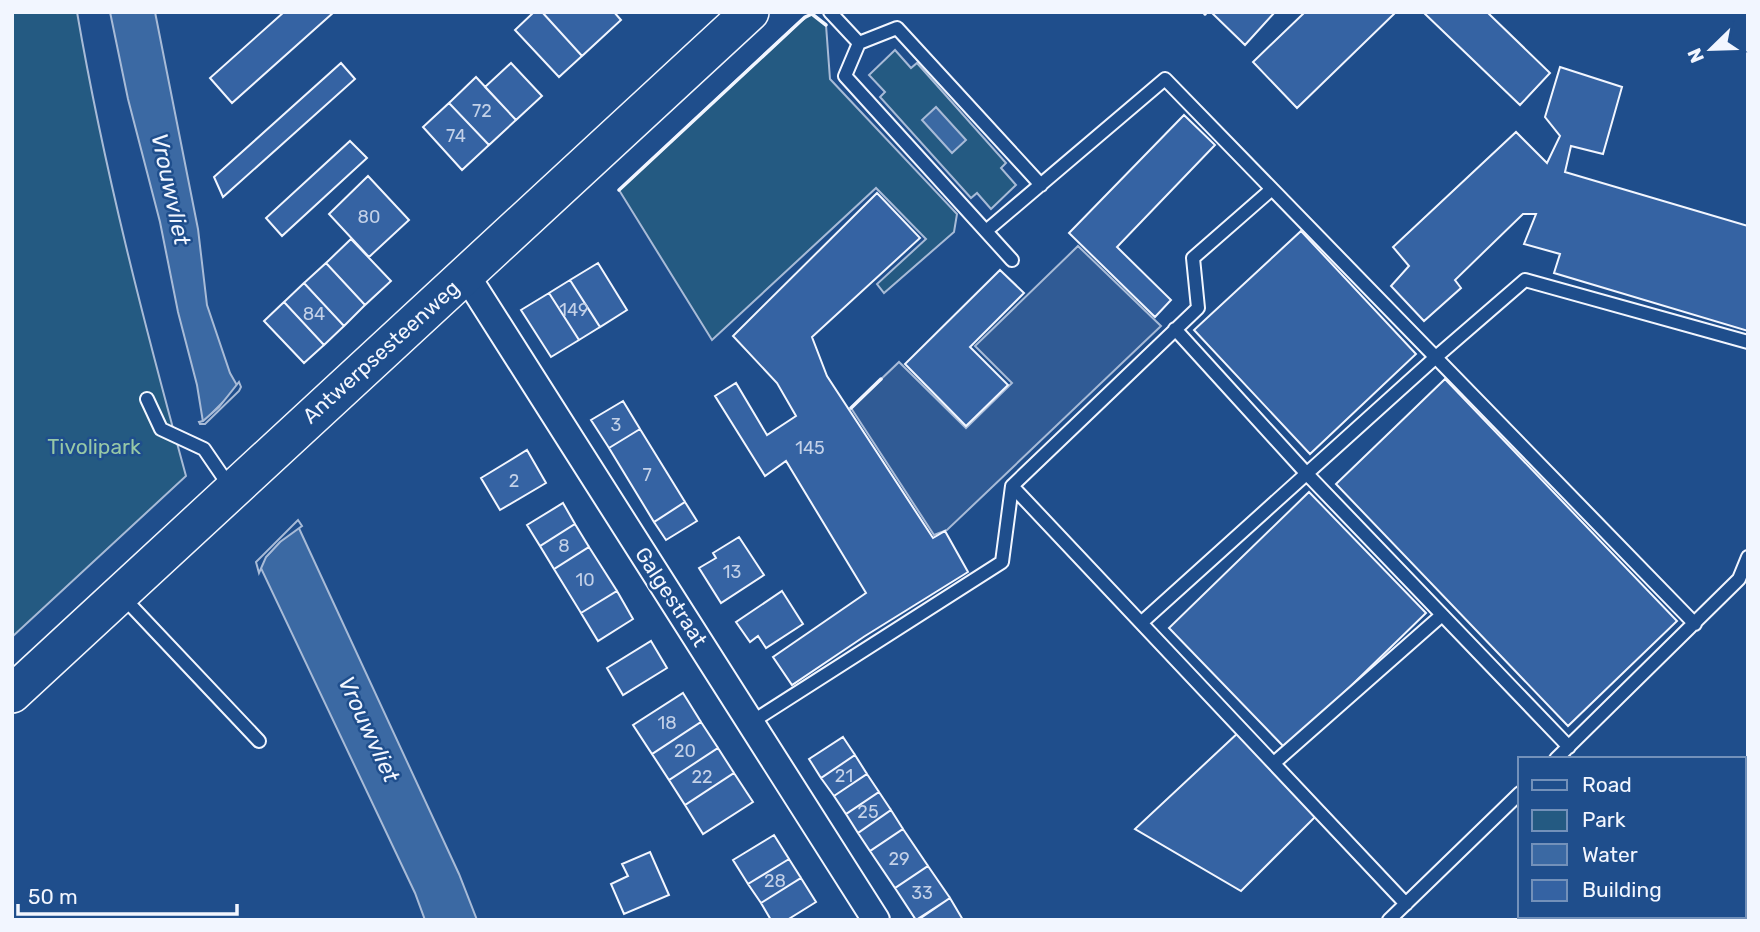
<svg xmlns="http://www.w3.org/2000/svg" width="1760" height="932" font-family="Rubik,sans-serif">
  <rect width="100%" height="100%" fill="#1f4e8c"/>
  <path fill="#245a82" stroke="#a8bbd7" stroke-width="2" d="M 12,12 L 77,12 C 104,169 144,323 186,476 L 12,637 Z
    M 812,14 L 826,25 L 830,79 L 957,214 L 954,232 L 884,293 L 877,284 L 926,239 L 876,188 L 712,340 L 619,190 L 798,23 Z
    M 895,50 L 911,68 L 917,63 L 1006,163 L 1001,168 L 1016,185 L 991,209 L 977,193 L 971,198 L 880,97 L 885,92 L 869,75 Z"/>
  <path fill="#305b95" stroke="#a8bbd7" stroke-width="2" d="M 1078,246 L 1161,326 L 947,530 L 934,535 L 851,408 L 899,362 L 966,428 L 1012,383 L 975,346 Z"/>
  <path fill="#3b69a3" stroke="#a8bbd7" stroke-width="2" d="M 110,12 L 155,12 L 198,229 L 207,305 L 230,373 L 238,387 L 203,422 L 197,385 L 178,312 L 160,222 L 128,99 Z
    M 936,107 L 966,140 L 952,153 L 922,120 Z
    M 297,524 L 459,874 L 477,920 L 425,920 L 415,893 L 259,564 Z"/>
  <path fill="#1f4e8c" stroke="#a8bbd7" stroke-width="2" d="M 239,382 L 241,387 L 239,391 L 205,424 L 200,424 L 199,422 L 203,421 L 219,407 Z
    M 298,520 L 302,526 L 280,542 L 266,557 L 259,573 L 256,562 Z"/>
  <path fill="#3563a3" stroke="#f2f6ff" stroke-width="2" d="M 284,12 L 334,12 L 232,103 L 210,78 Z
    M 534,12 L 542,12 L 582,56 L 559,77 L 515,30 Z
    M 542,12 L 614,12 L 621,20 L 582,56 Z
    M 1211,12 L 1275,12 L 1245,45 Z
    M 1305,12 L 1395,13 L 1297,108 L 1253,62 Z
    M 1423,12 L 1487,12 L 1550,73 L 1520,105 Z
    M 341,63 L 355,79 L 223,197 L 214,177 Z
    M 511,63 L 542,96 L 516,120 L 485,87 Z
    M 1560,67 L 1622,87 L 1603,154 L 1571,146 L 1565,172 L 1748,226 L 1748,331 L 1554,273 L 1560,254 L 1524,244 L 1536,214 L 1523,214 L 1455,280 L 1461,288 L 1424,321 L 1391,286 L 1409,266 L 1393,247 L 1516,132 L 1547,163 L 1560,136 L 1545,117 Z
    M 476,77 L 516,120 L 489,145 L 449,103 Z
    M 449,103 L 489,145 L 462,170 L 423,127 Z
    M 1184,115 L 1215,145 L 1117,247 L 1171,300 L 1155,317 L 1069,233 Z
    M 350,141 L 367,158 L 282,236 L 266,218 Z
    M 368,176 L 409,220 L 369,257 L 329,214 Z
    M 877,193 L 920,238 L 812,337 L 827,376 L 933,538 L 945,531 L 968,572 L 865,636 L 792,685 L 773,657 L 866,593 L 786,461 L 765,476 L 715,396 L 736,383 L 767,435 L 796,416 L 777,383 L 733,336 Z
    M 1301,231 L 1416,354 L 1310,454 L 1194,330 Z
    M 351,239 L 391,281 L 365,305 L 326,263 Z
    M 326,263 L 365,305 L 344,326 L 304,283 Z
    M 598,263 L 627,310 L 600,327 L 570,280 Z
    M 1000,270 L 1024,293 L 970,347 L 1008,385 L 966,426 L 905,364 Z
    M 570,280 L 600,327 L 579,340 L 549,293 Z
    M 304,283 L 344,326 L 324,345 L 284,302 Z
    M 549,293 L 579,340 L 551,357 L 521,310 Z
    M 284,302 L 324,345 L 304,363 L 264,321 Z
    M 1445,379 L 1677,621 L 1568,726 L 1336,484 Z
    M 623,401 L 640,429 L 609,448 L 591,420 Z
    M 640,429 L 685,502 L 654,522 L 609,448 Z
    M 527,450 L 546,483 L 500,510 L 481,478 Z
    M 1309,492 L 1426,613 L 1286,749 L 1169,628 Z
    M 685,502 L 697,521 L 666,540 L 654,522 Z
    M 563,503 L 575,524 L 540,546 L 527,525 Z
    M 575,524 L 589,547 L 554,569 L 540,546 Z
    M 739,537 L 764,575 L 721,603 L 699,568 L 716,558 L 713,553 Z
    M 589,547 L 617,591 L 581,613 L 554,569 Z
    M 617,591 L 633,619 L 598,641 L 581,613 Z
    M 782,591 L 803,624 L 766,648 L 758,636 L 750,642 L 736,622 Z
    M 651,641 L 667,668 L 623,695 L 607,668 Z
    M 683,693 L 701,722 L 652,754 L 633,725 Z
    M 701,722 L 718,748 L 669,780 L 652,754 Z
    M 1240,731 L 1316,816 L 1241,891 L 1135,829 Z
    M 843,737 L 855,755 L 821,778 L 809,759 Z
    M 718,748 L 734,773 L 685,805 L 669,780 Z
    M 855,755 L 867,774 L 834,796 L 821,778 Z
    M 734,773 L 753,802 L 703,834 L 685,805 Z
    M 867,774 L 879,792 L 846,814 L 834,796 Z
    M 879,792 L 891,810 L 858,833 L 846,814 Z
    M 891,810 L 903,829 L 870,851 L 858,833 Z
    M 903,829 L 928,866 L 895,888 L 870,851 Z
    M 774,835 L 789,859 L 748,884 L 733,860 Z
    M 650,852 L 669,895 L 624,914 L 611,884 L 628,876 L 622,864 Z
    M 789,859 L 801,878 L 761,903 L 748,884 Z
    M 928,866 L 950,898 L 916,920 L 895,888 Z
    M 801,878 L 816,902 L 787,920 L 771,920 L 761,903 Z
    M 950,898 L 963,920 L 918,920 Z"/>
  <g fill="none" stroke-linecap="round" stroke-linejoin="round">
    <g stroke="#f2f6ff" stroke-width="16">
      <path id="service" d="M 830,12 L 859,43
        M 986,231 L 1165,79 L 1695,624
        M 1012,260 L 845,76 L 859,43 L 897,28 L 1041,185
        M 1175,329 L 1307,474 L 1569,747
        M 147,399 L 161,429 L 204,449 L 230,487
        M 1012,486 L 1406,904
        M 122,596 L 259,741
        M 1141,623 L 1436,357 L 1525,280 L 1748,342
        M 750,723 L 1002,562 L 1012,486 L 1198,308 L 1193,258 L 1272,189
        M 1556,759 L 1739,579 L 1748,557
        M 1274,763 L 1442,615
        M 1389,920 L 1520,793"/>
    </g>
    <g stroke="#f2f6ff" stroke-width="30">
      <path id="minor" d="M 466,275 L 876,920"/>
    </g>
    <g stroke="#f2f6ff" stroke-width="40">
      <path id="secondary" d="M 12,694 L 750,12"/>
    </g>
    <use href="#service" stroke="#1f4e8c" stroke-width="12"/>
    <use href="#minor" stroke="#1f4e8c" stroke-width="26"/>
    <use href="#secondary" stroke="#1f4e8c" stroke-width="37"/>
    <path stroke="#f2f6ff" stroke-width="3.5" d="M 1204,12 L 1205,14
      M 619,190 L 805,17 L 812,14 L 826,25
      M 851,408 L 881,379"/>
  </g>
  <g text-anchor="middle" stroke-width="5" stroke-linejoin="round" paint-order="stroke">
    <g font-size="18" fill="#c3d1e8">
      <text x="482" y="117">72</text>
      <text x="456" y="142">74</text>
      <text x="369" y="223">80</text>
      <text x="574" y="316">149</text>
      <text x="314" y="320">84</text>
      <text x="616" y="431">3</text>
      <text x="810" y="454">145</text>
      <text x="647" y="481">7</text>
      <text x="514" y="487">2</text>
      <text x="564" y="552">8</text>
      <text x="732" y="578">13</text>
      <text x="585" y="586">10</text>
      <text x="667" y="729">18</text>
      <text x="685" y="757">20</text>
      <text x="844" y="782">21</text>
      <text x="702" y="783">22</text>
      <text x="868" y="818">25</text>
      <text x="899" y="865">29</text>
      <text x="775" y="887">28</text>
      <text x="922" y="899">33</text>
    </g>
    <g font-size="21" fill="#f2f6ff" stroke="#1f4e8c">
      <text transform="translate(381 352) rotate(-42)" y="7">Antwerpsesteenweg</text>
      <text transform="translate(671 597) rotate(57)" y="7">Galgestraat</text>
    </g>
    <g font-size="21" fill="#97c8a6" stroke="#1f4e8c">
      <text x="94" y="454">Tivolipark</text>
    </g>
    <g font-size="23" font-style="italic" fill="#f2f6ff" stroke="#1f4e8c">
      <text transform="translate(171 189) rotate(78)" y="8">Vrouwvliet</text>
      <text transform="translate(369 729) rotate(65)" y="8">Vrouwvliet</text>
    </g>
  </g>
  <rect width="1760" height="932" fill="none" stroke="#f2f6ff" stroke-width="28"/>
  <rect x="1518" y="757" width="228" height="161" fill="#1f4e8c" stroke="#7391ba" stroke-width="2"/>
  <rect x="1532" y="780" width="35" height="10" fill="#1f4e8c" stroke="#7391ba" stroke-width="2"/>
  <text x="1582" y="792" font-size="21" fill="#f2f6ff">Road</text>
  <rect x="1532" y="810" width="35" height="21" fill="#245a82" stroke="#7391ba" stroke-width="2"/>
  <text x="1582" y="827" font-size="21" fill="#f2f6ff">Park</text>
  <rect x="1532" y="844" width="35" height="21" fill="#3b69a3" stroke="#7391ba" stroke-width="2"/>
  <text x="1582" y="862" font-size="21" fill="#f2f6ff">Water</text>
  <rect x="1532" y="880" width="35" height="21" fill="#3563a3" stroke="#7391ba" stroke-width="2"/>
  <text x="1582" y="897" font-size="21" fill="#f2f6ff">Building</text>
  <g transform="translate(1711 49) rotate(247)" stroke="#1f4e8c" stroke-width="5" paint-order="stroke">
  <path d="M0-5L12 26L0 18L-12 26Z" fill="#f2f6ff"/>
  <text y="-10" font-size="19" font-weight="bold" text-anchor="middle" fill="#f2f6ff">N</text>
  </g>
  <path d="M18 904v10h219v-10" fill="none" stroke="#f2f6ff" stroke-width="3.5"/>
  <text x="28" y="904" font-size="21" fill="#f2f6ff" stroke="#1f4e8c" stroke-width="5" paint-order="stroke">50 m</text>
</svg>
